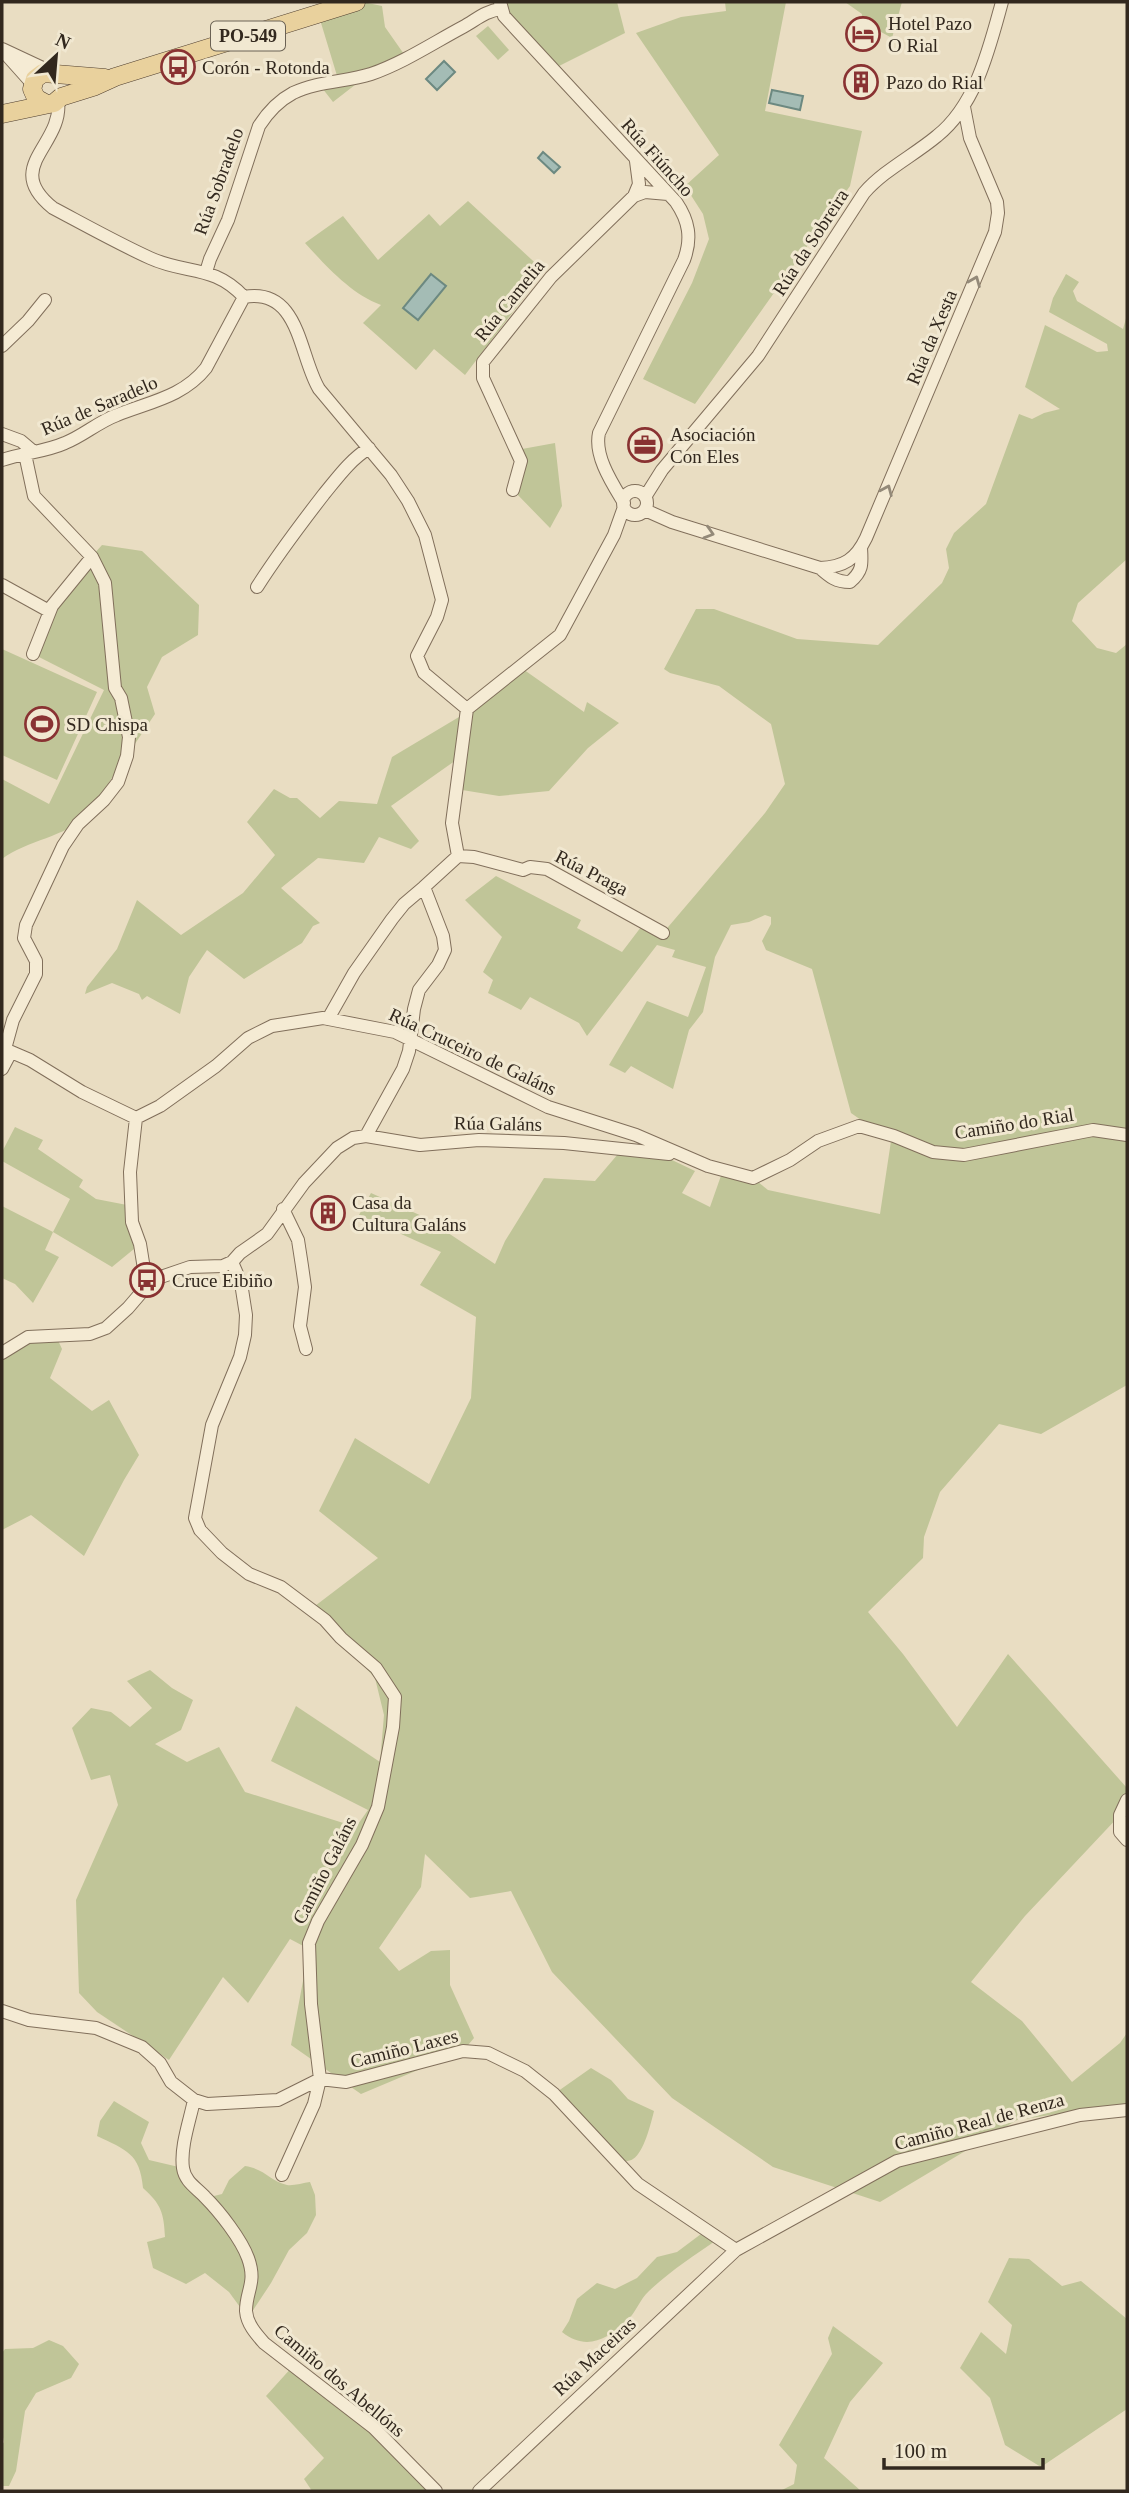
<svg xmlns="http://www.w3.org/2000/svg" width="1129" height="2493" font-family="'Times New Roman',serif">
  <rect width="100%" height="100%" fill="#e9ddc2"/>
  <path fill="#c0c598" d="M 363,2 L 382,6 L 385,27 L 406,57 L 369,74 L 333,102 L 319,84 L 338,79 L 318,13 Z
    M 501,2 L 617,2 L 625,33 L 553,69 Z
    M 725,2 L 786,2 L 765,111 L 862,131 L 850,186 L 695,404 L 643,379 L 692,283 L 709,239 L 703,214 L 685,186 L 719,155 L 636,33 L 681,17 L 726,11 Z
    M 845,2 L 902,2 L 892,38 L 861,21 L 862,14 Z
    M 488,26 L 509,50 L 498,60 L 476,36 Z
    M 468,201 L 544,271 L 465,375 L 434,349 L 416,370 L 363,323 L 381,305 C 351,294 326,266 305,243 L 343,216 L 378,260 L 429,214 L 440,226 Z
    M 1066,274 L 1079,282 L 1073,291 L 1077,301 L 1123,329 L 1127,315 L 1127,559 L 1078,603 L 1072,621 L 1097,648 L 1116,653 L 1127,644 L 1127,1385 L 1041,1434 L 999,1424 L 940,1492 L 924,1537 L 923,1558 L 868,1612 L 903,1654 L 957,1727 L 1008,1654 L 1127,1788 L 1127,1800 L 1120,1815 L 1025,1916 L 971,1982 L 1022,2021 L 1072,2082 L 1120,2043 L 1127,2033 L 1127,2110 L 1091,2109 L 1017,2120 L 880,2202 L 773,2167 L 672,2098 L 552,1972 L 511,1891 L 470,1898 L 425,1854 L 421,1887 L 379,1948 L 399,1971 L 431,1951 L 450,1950 L 450,1985 L 474,2038 L 463,2051 L 361,2094 L 291,2045 L 309,1949 L 290,1939 L 248,2003 L 223,1977 L 169,2060 L 97,2012 L 79,1993 L 76,1900 L 118,1805 L 110,1775 L 91,1780 L 72,1728 L 91,1708 L 111,1712 L 130,1727 L 152,1708 L 127,1681 L 150,1670 L 172,1688 L 193,1700 L 181,1730 L 155,1744 L 187,1762 L 219,1747 L 245,1792 L 356,1827 L 368,1810 L 271,1761 L 296,1706 L 380,1762 L 384,1715 L 375,1678 L 311,1609 L 378,1558 L 319,1511 L 355,1438 L 429,1484 L 471,1398 L 476,1317 L 420,1285 L 441,1252 L 359,1215 L 371,1193 L 424,1217 L 495,1264 L 505,1241 L 544,1178 L 595,1181 L 618,1154 L 672,1160 L 695,1171 L 682,1193 L 710,1207 L 723,1170 L 753,1178 L 768,1190 L 880,1214 L 891,1141 L 851,1113 L 812,969 L 766,950 L 762,941 L 771,924 L 771,917 L 765,915 L 749,922 L 731,925 L 715,957 L 703,1012 L 689,1030 L 673,1089 L 631,1066 L 625,1073 L 609,1065 L 647,1001 L 688,1017 L 706,967 L 672,957 L 675,950 L 657,945 L 587,1036 L 579,1023 L 530,997 L 521,1010 L 488,993 L 493,980 L 483,972 L 502,937 L 465,900 L 496,876 L 581,920 L 577,928 L 622,952 L 641,927 L 663,933 L 765,813 L 785,784 L 771,724 L 719,686 L 670,673 L 664,669 L 696,609 L 714,609 L 797,639 L 878,645 L 942,583 L 949,568 L 946,549 L 954,533 L 986,504 L 1019,414 L 1032,419 L 1044,413 L 1060,409 L 1025,387 L 1045,325 L 1097,352 L 1108,351 L 1107,344 L 1049,312 L 1053,298 Z
    M 555,443 L 562,506 L 550,528 L 513,490 L 518,454 L 522,449 Z
    M 102,545 L 142,551 L 199,605 L 198,635 L 162,657 L 147,687 L 155,714 L 87,815 C 66,837 27,840 2,859 L 2,779 L 49,804 L 104,690 L 33,654 L 75,575 Z
    M 2,649 L 97,692 L 57,780 L 2,755 Z
    M 520,667 L 584,712 L 587,702 L 619,723 L 588,748 L 549,791 L 499,796 L 456,789 L 459,758 L 391,806 L 419,841 L 411,849 L 379,837 L 364,863 L 318,858 L 281,888 L 320,923 L 313,926 L 302,943 L 244,979 L 207,950 L 189,977 L 180,1014 L 147,996 L 142,1000 L 139,994 L 112,983 L 85,994 L 87,987 L 117,949 L 137,900 L 181,935 L 243,893 L 275,855 L 247,822 L 274,789 L 290,798 L 297,798 L 320,818 L 339,801 L 377,804 L 392,757 L 459,717 Z
    M 15,1127 L 43,1140 L 38,1149 L 83,1180 L 79,1187 L 96,1199 L 127,1205 L 140,1244 L 112,1267 L 53,1232 L 45,1250 L 59,1257 L 33,1303 L 15,1284 L 2,1278 L 2,1206 L 53,1232 L 70,1199 L 2,1161 L 2,1152 Z
    M 55,1334 L 62,1349 L 50,1378 L 92,1411 L 109,1400 L 139,1455 L 124,1480 L 84,1556 L 31,1515 L 2,1530 L 2,1353 Z
    M 591,2068 L 611,2080 L 628,2099 L 654,2111 C 651,2123 644,2152 633,2159 C 629,2162 622,2161 616,2162 L 554,2094 Z
    M 114,2101 L 149,2122 L 141,2143 L 149,2160 L 183,2168 L 206,2198 L 222,2194 L 229,2180 L 245,2166 C 265,2169 270,2181 287,2185 C 293,2186 303,2183 310,2182 L 315,2195 L 316,2215 L 307,2233 L 289,2250 L 271,2283 L 248,2318 L 229,2292 L 205,2273 L 186,2284 L 153,2268 L 147,2242 L 165,2237 C 164,2213 161,2204 143,2188 C 140,2153 126,2150 97,2136 L 100,2121 Z
    M 705,2231 L 718,2239 C 695,2255 670,2271 649,2291 C 640,2299 636,2312 627,2321 C 606,2340 586,2351 562,2332 L 569,2321 L 577,2299 L 597,2283 L 615,2289 L 637,2278 L 657,2257 L 677,2252 Z
    M 1009,2258 L 1029,2259 L 1062,2286 L 1081,2281 L 1127,2319 L 1127,2409 L 1041,2467 L 1005,2445 L 990,2398 L 960,2368 L 981,2332 L 1006,2354 L 1012,2325 L 988,2302 Z
    M 833,2326 L 883,2363 L 850,2402 L 824,2458 L 861,2491 L 780,2491 L 794,2484 L 797,2465 L 779,2445 L 832,2354 L 828,2338 Z
    M 49,2340 L 63,2346 L 79,2364 L 71,2378 L 36,2393 L 25,2411 L 16,2471 L 9,2486 L 2,2486 L 2,2445 L 4,2442 L 2,2432 L 2,2353 L 5,2349 L 33,2348 Z
    M 293,2366 L 374,2428 L 436,2491 L 312,2491 L 304,2479 L 324,2458 L 266,2396 Z"/>
  <path fill="#a4bcb5" stroke="#6c8981" stroke-width="2" d="M 444,61 L 455,72 L 437,90 L 426,79 Z
    M 772,90 L 803,96 L 800,110 L 769,103 Z
    M 543,152 L 560,167 L 554,173 L 538,158 Z
    M 431,274 L 446,286 L 418,320 L 403,308 Z"/>
  <g fill="none" stroke-linecap="round" stroke-linejoin="round">
    <g stroke="#816f5b" stroke-width="14">
      <path id="minor" d="M 500,2 L 504,16 L 676,202 C 689,221 692,238 684,260 L 599,433 C 594,456 612,483 624,503
        M 58,100 C 64,146 1,166 53,208 C 85,225 117,243 150,258 C 187,275 213,264 244,297
        M 634,196 L 645,192 L 668,194
        M 206,272 L 210,259 L 228,220 L 259,126 C 268,112 278,101 293,93 C 318,81 346,82 371,74 C 403,63 433,43 463,27 C 476,20 485,11 501,9
        M 244,297 C 300,287 299,356 319,389 L 391,475 L 408,501 L 425,535 L 442,600 L 437,617 L 417,656 L 424,673 L 467,709
        M 2,346 L 28,321 L 45,300
        M 2,434 L 21,441 L 34,452
        M 2,460 C 22,453 45,452 65,443 C 83,436 98,422 117,415 C 149,402 183,397 206,368 L 244,297
        M 513,490 L 521,461 L 483,378 L 483,362 L 551,277 L 634,196 L 639,184 L 636,161
        M623 503a12 12 0 1 1 24 0a12 12 0 1 1-24 0Z
        M 645,497 L 662,470 L 758,356 L 864,193 C 884,170 913,156 937,136 C 976,105 989,49 1002,2
        M 645,510 L 672,522 L 820,568 C 844,567 856,559 866,538 L 995,232 L 998,213 L 997,202 L 970,138 L 964,107
        M 820,568 C 830,577 836,582 850,582 C 863,571 862,564 861,548
        M 2,585 L 49,611
        M 257,587 C 278,554 300,525 324,494 C 338,477 350,460 369,448
        M 33,654 L 52,606 L 92,557
        M 467,709 L 560,635 L 614,535 L 624,507
        M 458,856 L 474,857 L 523,870 L 530,867 L 547,869 L 663,933
        M 328,1019 L 354,973 L 392,919 L 404,904 L 424,887
        M 2,1048 L 30,1060 L 82,1092 L 136,1118 L 160,1106 L 216,1066 L 248,1038 L 272,1026 L 323,1018 L 395,1032 L 548,1107 L 636,1135 L 708,1166 L 753,1178 L 790,1160 L 818,1141 L 859,1126 L 894,1136 L 933,1152 L 964,1155 L 1093,1130 L 1127,1135
        M 5,1049 L 13,1020 L 36,974 L 36,961 L 24,938 L 26,925 L 63,846 L 78,824 L 104,800 L 118,782 L 127,756 L 129,737 L 121,698 L 115,688 L 105,583 L 92,557 L 34,496 L 25,454
        M 2,1069 L 11,1052
        M 136,1118 L 130,1172 L 132,1222 L 140,1244 L 144,1269 L 152,1280
        M 366,1136 L 420,1145 L 479,1140 L 564,1143 L 669,1154
        M 283,1209 L 298,1240 L 302,1266 L 305,1287 L 300,1326 L 306,1349
        M 232,1262 L 241,1283 L 246,1315 L 245,1335 L 240,1357 L 212,1425 L 195,1518 L 200,1530 L 222,1553 L 249,1574 L 281,1587 L 325,1620 L 341,1638 L 376,1668 L 395,1697 L 393,1727 L 378,1807 L 362,1845 L 318,1921 L 309,1943 L 311,2004 L 320,2079 L 314,2104 L 282,2175
        M 2,1353 L 28,1337 L 90,1334 L 106,1328 L 128,1308 L 152,1280 L 190,1267 L 223,1266 L 232,1262 L 240,1253 L 267,1234 L 304,1183 L 337,1148 L 353,1138 L 366,1136 L 403,1069 L 409,1051 L 414,1009 L 419,990 L 438,965 L 445,950 L 443,936 L 424,887 L 458,856 L 452,823 L 467,709
        M 1127,1800 L 1120,1815 L 1120,1832 L 1127,1840
        M 2,2011 L 29,2020 L 96,2028 L 142,2047 L 160,2063 L 171,2082 L 194,2100 L 207,2104 L 278,2100 L 320,2079 L 346,2082 L 463,2051 L 488,2053 L 525,2071 L 554,2094 L 638,2184 L 736,2250
        M 194,2100 C 190,2120 180,2147 183,2168 C 185,2182 197,2188 205,2197 C 220,2212 241,2239 248,2258 C 257,2283 246,2290 246,2311 C 247,2324 256,2334 264,2343 L 374,2428 L 436,2491
        M 479,2491 L 736,2250 L 897,2161 L 1080,2115 L 1127,2110"/>
    </g>
    <g stroke="#816f5b" stroke-width="16">
      <path id="tertiary" d="M 2,50 L 49,72
        M 8,55 L 33,83"/>
    </g>
    <g stroke="#4f3e2f" stroke-width="19">
      <path id="primary" d="M 45,103 L 36,98 L 32,89 L 35,79 L 43,73 L 105,78
        M 2,114 L 54,103 L 61,97 L 93,87 L 115,77 L 356,2"/>
    </g>
    <use href="#minor" stroke="#f5ebd4" stroke-width="12"/>
    <use href="#tertiary" stroke="#f5ebd4" stroke-width="14"/>
    <use href="#primary" stroke="#e9d19d" stroke-width="18"/>
  </g>
  <defs><path id="oneway-chevron" d="M-2-3.5L2.5 0L-2 3.5" fill="none" stroke-width="1.6" stroke-linecap="round" stroke-linejoin="round" transform="scale(1.75)"/></defs>
  <g stroke="#948a79">
    <use href="#oneway-chevron" transform="translate(975 281) rotate(-68)"/>
    <use href="#oneway-chevron" transform="translate(887 490) rotate(-67)"/>
    <use href="#oneway-chevron" transform="translate(709 533) rotate(17)"/>
  </g>
  <defs>
    <g id="hotel-ring" transform="scale(1.75)"><circle r="9.5" fill="#f1e8d1" stroke="#893232" stroke-width="1.5"/><path d="M-6-4.5h1.5V1H6V5H4.5V3h-9V5H-6ZM-4 0a1.8 1.8 0 1 1 3.6 0ZM.5 0V-2.5h3Q6-2.5 6 0Z" fill="#893232"/></g>
    <g id="bus-ring" transform="scale(1.75)"><circle r="9.5" fill="#f1e8d1" stroke="#893232" stroke-width="1.5"/><path d="M-5-6H5V4H4V6H2V4H-2V6H-4V4H-5ZM-3.5-4V0h7V-4ZM-3.5 1.2v1.5H-2V1.2ZM2 1.2v1.5H3.5V1.2Z" fill="#893232"/></g>
    <g id="building-ring" transform="scale(1.75)"><circle r="9.5" fill="#f1e8d1" stroke="#893232" stroke-width="1.5"/><path d="M-4-6H4V6H1V3H-1V6H-4ZM-2.5-4.3h1.7v1.8h-1.7ZM.8-4.3h1.7v1.8H.8ZM-2.5-1h1.7V.8h-1.7ZM.8-1h1.7V.8H.8Z" fill="#893232"/></g>
    <g id="office-ring" transform="scale(1.75)"><circle r="9.5" fill="#f1e8d1" stroke="#893232" stroke-width="1.5"/><path d="M-6-3h4V-5.5h4V-3h4V5H-6ZM-1-4.5V-3h2v-1.5ZM-6 0V1H6V0Z" fill="#893232"/></g>
    <g id="stadium-ring" transform="scale(1.75)"><circle r="9.5" fill="#f1e8d1" stroke="#893232" stroke-width="1.5"/><path d="M0-5a6.5 5 0 1 0 0 10a6.5 5 0 1 0 0-10ZM-3.5-1.8h7v3.6h-7Z" fill="#893232"/></g>
  </defs>
  <g fill-rule="evenodd">
    <use href="#hotel-ring" x="863" y="34"/>
    <use href="#bus-ring" x="178" y="67"/>
    <use href="#building-ring" x="861" y="82"/>
    <use href="#office-ring" x="645" y="445"/>
    <use href="#stadium-ring" x="42" y="724"/>
    <use href="#building-ring" x="328" y="1213"/>
    <use href="#bus-ring" x="147" y="1280"/>
  </g>
  <g text-anchor="middle" stroke-width="6" stroke-linejoin="round" paint-order="stroke">
    <rect fill="#f1e8d1" stroke="#6b6254" stroke-width="2" x="211" y="21.5" width="74" height="29" rx="5"/>
    <g font-size="18" font-weight="bold" fill="#32281e">
      <text x="248" y="42">PO-549</text>
    </g>
    <g font-size="19" fill="#32281e" stroke="#f1e8d1" text-anchor="start">
      <text x="888" y="30">Hotel Pazo<tspan x="888" dy="22">O Rial</tspan></text>
      <text x="202" y="74">Corón - Rotonda</text>
      <text x="886" y="89">Pazo do Rial</text>
      <text x="670" y="441">Asociación<tspan x="670" dy="22">Con Eles</tspan></text>
      <text x="66" y="731">SD Chispa</text>
      <text x="352" y="1209">Casa da<tspan x="352" dy="22">Cultura Galáns</tspan></text>
      <text x="172" y="1287">Cruce Eibiño</text>
    </g>
    <g font-size="19" fill="#32281e" stroke="#f1e8d1">
      <text transform="translate(658 157) rotate(48)" y="7">Rúa Fiúncho</text>
      <text transform="translate(218 181) rotate(-70)" y="7">Rúa Sobradelo</text>
      <text transform="translate(810 242) rotate(-57)" y="7">Rúa da Sobreira</text>
      <text transform="translate(509 300) rotate(-51)" y="7">Rúa Camelia</text>
      <text transform="translate(931 337) rotate(-67)" y="7">Rúa da Xesta</text>
      <text transform="translate(99 405) rotate(-23)" y="7">Rúa de Saradelo</text>
      <text transform="translate(592 872) rotate(27)" y="7">Rúa Praga</text>
      <text transform="translate(473 1051) rotate(25)" y="7">Rúa Cruceiro de Galáns</text>
      <text transform="translate(498 1123) rotate(1)" y="7">Rúa Galáns</text>
      <text transform="translate(1014 1123) rotate(-9)" y="7">Camiño do Rial</text>
      <text transform="translate(324 1870) rotate(-63)" y="7">Camiño Galáns</text>
      <text transform="translate(404 2048) rotate(-14)" y="7">Camiño Laxes</text>
      <text transform="translate(979 2121) rotate(-15)" y="7">Camiño Real de Renza</text>
      <text transform="translate(594 2356) rotate(-43)" y="7">Rúa Maceiras</text>
      <text transform="translate(340 2380) rotate(40)" y="7">Camiño dos Abellóns</text>
    </g>
  </g>
  <rect width="1129" height="2493" fill="none" stroke="#32281e" stroke-width="7"/>
  <g transform="translate(56 56) rotate(26)" stroke="#f1e8d1" stroke-width="5" paint-order="stroke">
  <path d="M0-5L12 26L0 18L-12 26Z" fill="#32281e"/>
  <text y="-10" font-size="19" font-weight="bold" text-anchor="middle" fill="#32281e">N</text>
  </g>
  <path d="M884 2458v10h159v-10" fill="none" stroke="#32281e" stroke-width="3.5"/>
  <text x="894" y="2458" font-size="21" fill="#32281e" stroke="#f1e8d1" stroke-width="5" paint-order="stroke">100 m</text>
</svg>
